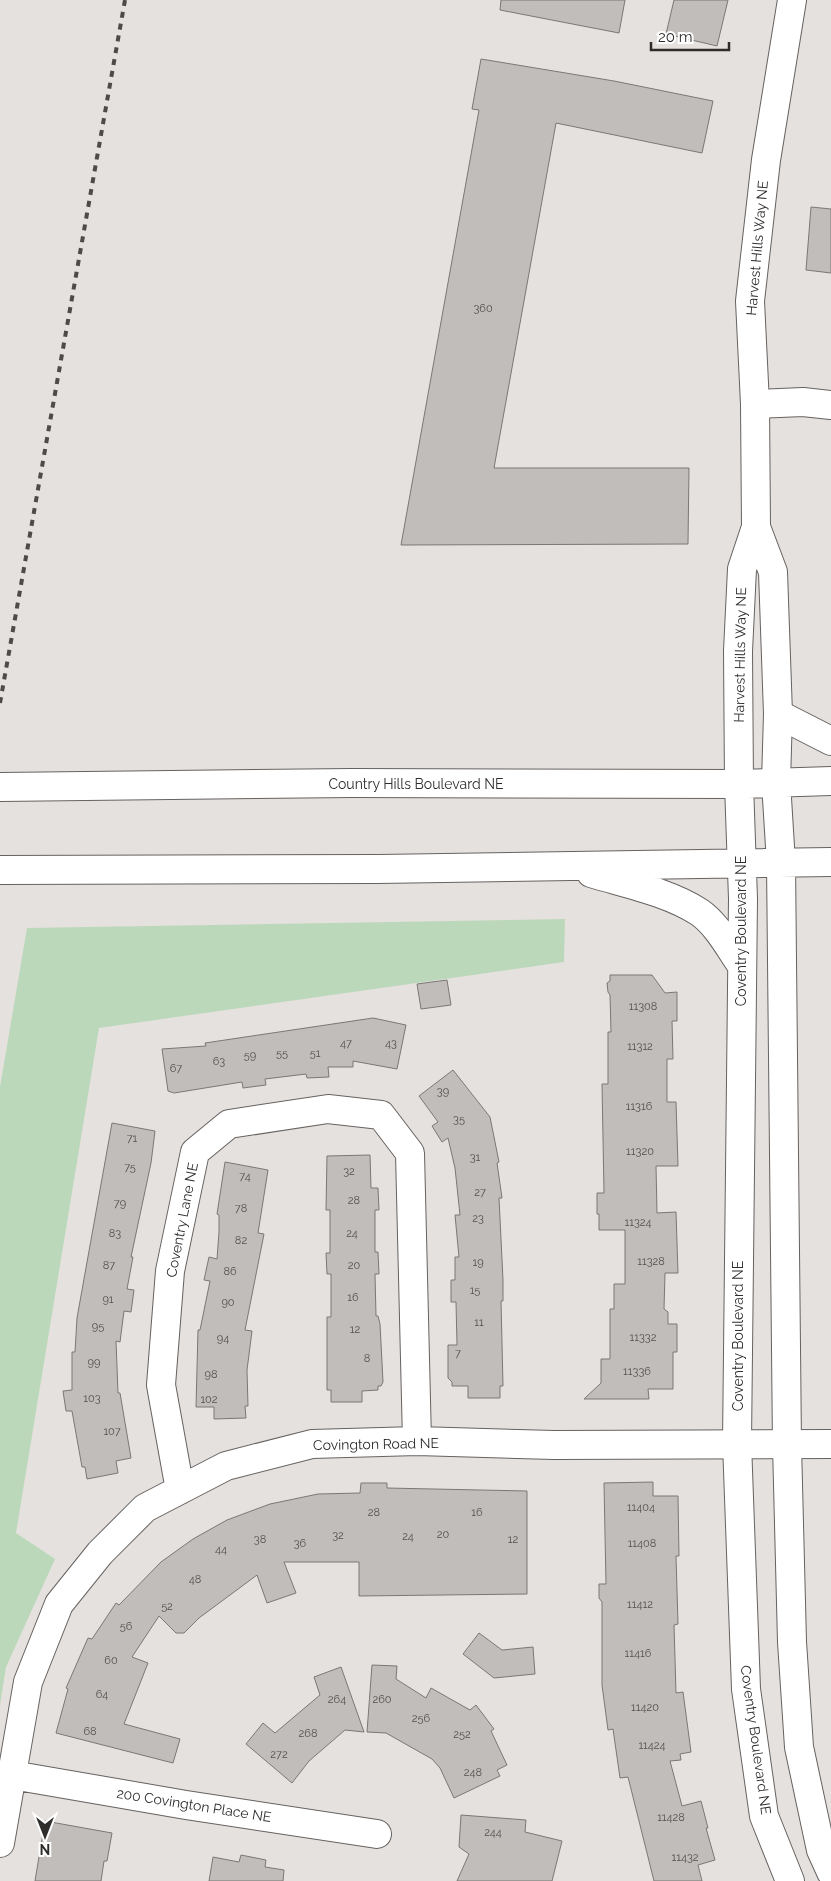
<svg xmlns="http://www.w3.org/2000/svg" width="831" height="1881" font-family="Raleway,sans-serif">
  <rect width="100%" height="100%" fill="#e5e1de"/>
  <path fill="#bcd8bb" d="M 565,919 L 564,962 L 99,1028 L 16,1533 L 55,1559 L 6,1667 L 0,1705 L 0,1087 L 27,928 Z"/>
  <path fill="#c0bdba" stroke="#7a7875" d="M 501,0 L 625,0 L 619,33 L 500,10 Z
    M 674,0 L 728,0 L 717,46 L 666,34 Z
    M 481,59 L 614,81 L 713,101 L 702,153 L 556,123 L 494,468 L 689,468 L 688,544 L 401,545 L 479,110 L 472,109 Z
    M 811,207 L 831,209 L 831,273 L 806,270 Z
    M 610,975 L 652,975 L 665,993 L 677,992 L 677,1021 L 672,1021 L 673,1059 L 667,1059 L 667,1102 L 676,1102 L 678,1166 L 656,1166 L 657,1213 L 676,1212 L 678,1273 L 665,1273 L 664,1309 L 668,1312 L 668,1324 L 677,1324 L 677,1352 L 673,1352 L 673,1389 L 648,1389 L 649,1399 L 584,1399 L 601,1383 L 601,1359 L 610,1359 L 610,1309 L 614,1309 L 614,1284 L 625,1284 L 625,1230 L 599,1230 L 599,1214 L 597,1214 L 597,1193 L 604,1193 L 602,1084 L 608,1084 L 608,1032 L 611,1032 L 610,995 L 608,992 L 607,983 L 610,981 Z
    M 447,980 L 451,1005 L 421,1009 L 417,984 Z
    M 373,1018 L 406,1025 L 397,1069 L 353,1061 L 353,1067 L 328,1067 L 329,1077 L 307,1078 L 306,1074 L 265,1079 L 266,1085 L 243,1088 L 242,1082 L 174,1093 L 168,1091 L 162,1049 L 206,1046 L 205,1043 Z
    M 453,1070 L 490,1117 L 499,1162 L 497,1163 L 502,1198 L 499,1198 L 503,1280 L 503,1301 L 501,1301 L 503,1386 L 500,1386 L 500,1398 L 468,1398 L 468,1386 L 452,1386 L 452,1382 L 448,1378 L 448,1345 L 457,1345 L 456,1302 L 451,1302 L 451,1280 L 455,1280 L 455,1257 L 459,1257 L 455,1215 L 460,1215 L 455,1168 L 448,1138 L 442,1142 L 432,1126 L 438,1122 L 419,1096 Z
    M 112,1123 L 155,1131 L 151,1163 L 131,1257 L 133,1257 L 127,1289 L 134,1290 L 131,1312 L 124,1311 L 120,1342 L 116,1341 L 118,1393 L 120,1393 L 131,1458 L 116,1461 L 118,1473 L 87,1479 L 85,1467 L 82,1467 L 72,1411 L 66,1411 L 63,1391 L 72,1390 L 72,1352 L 75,1352 L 77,1318 Z
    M 370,1155 L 371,1188 L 378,1188 L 379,1210 L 375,1210 L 375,1252 L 378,1252 L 379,1274 L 375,1274 L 376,1316 L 378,1316 L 380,1324 L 383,1382 L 381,1386 L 378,1386 L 378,1390 L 362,1391 L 362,1402 L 331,1402 L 331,1390 L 327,1390 L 327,1317 L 331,1317 L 331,1274 L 327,1274 L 326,1253 L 330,1253 L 330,1210 L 326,1210 L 327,1156 Z
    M 225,1162 L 268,1170 L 258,1233 L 264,1234 L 245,1330 L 252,1331 L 247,1370 L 248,1406 L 245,1406 L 246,1418 L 214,1419 L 214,1407 L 196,1407 L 198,1330 L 200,1330 L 210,1281 L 204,1280 L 209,1257 L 217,1259 L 219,1232 L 219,1215 L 217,1214 Z
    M 653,1482 L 653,1496 L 678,1496 L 679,1556 L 676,1556 L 678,1624 L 674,1625 L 676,1693 L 683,1692 L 691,1752 L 680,1754 L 681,1760 L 670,1761 L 682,1806 L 701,1801 L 708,1828 L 706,1828 L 715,1860 L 698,1865 L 702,1881 L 654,1881 L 628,1777 L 620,1778 L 613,1729 L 608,1730 L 602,1685 L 602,1602 L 599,1598 L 599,1584 L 606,1584 L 604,1483 Z
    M 361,1483 L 387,1483 L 387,1488 L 527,1491 L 527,1594 L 359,1596 L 359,1562 L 284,1562 L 296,1593 L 267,1603 L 257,1575 L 199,1618 L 184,1633 L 176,1633 L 159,1616 L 132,1657 L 148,1663 L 124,1724 L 180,1739 L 173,1763 L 56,1733 L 68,1689 L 66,1688 L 88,1638 L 92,1639 L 116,1603 L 119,1605 L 161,1562 L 193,1539 L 227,1520 L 270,1504 L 318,1494 L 360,1493 Z
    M 479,1633 L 502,1650 L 533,1647 L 535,1674 L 494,1678 L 463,1654 Z
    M 372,1665 L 397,1666 L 396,1679 L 426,1698 L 431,1688 L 470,1710 L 476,1705 L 494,1729 L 491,1731 L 507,1765 L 497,1770 L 500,1776 L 454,1798 L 440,1768 L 432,1759 L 386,1733 L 367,1732 Z
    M 341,1667 L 364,1732 L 345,1730 L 309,1761 L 292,1783 L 246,1744 L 263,1723 L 275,1733 L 320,1695 L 314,1677 Z
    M 461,1815 L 526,1820 L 525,1832 L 562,1841 L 552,1881 L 457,1881 L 469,1854 L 459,1847 Z
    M 45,1821 L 112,1833 L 107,1861 L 104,1861 L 101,1881 L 35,1881 Z
    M 241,1855 L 266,1860 L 265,1867 L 284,1870 L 283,1881 L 209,1881 L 213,1857 L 239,1862 Z"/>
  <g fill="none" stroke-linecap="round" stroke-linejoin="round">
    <g stroke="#666260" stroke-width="30">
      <path id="street" d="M 755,404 L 803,402 L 831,405
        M 756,527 L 773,572 L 778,714 L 776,782
        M 739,784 L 738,651 L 742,569 L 756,527 L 755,404 L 750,301 L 766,160 L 792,0
        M 180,1490 L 161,1385 L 170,1271 L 195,1152 L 229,1124 L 328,1109 L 381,1115 L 410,1153 L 417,1441
        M 12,1775 L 186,1805 L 377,1834
        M 0,1843 L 28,1682 L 59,1604 L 100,1553 L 145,1508 L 226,1466 L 312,1444 L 417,1441 L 554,1445 L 831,1444"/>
    </g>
    <g stroke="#666260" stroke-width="30">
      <path id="secondary" d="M 778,714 L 831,741
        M 776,782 L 781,863 L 787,1445 L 792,1642 L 799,1747 L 821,1850 L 831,1872
        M 739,784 L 743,899 L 737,1443 L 746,1689 L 764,1816 L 790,1881
        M 0,787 L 352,783 L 739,784 L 831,781
        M 0,870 L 378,869 L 831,862
        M 591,873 C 627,884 668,892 699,912 C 717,924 730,949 742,966"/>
    </g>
    <use href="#street" stroke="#fff" stroke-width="28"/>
    <use href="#secondary" stroke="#fff" stroke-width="28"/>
    <path stroke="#4d4b4a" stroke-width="4" stroke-dasharray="6 6" stroke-linecap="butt" d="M 0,703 L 125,0"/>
  </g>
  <g text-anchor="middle" stroke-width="5" stroke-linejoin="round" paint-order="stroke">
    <g font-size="11" fill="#525150">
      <text x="483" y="312">360</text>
      <text x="643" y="1010">11308</text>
      <text x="346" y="1047">47</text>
      <text x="391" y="1047">43</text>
      <text x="640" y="1050">11312</text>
      <text x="282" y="1057">55</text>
      <text x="315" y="1057">51</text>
      <text x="250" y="1059">59</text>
      <text x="219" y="1065">63</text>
      <text x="176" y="1072">67</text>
      <text x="443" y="1095">39</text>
      <text x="639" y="1110">11316</text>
      <text x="459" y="1123">35</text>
      <text x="132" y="1142">71</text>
      <text x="640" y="1155">11320</text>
      <text x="475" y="1161">31</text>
      <text x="130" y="1171">75</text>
      <text x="349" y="1175">32</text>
      <text x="245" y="1180">74</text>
      <text x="480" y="1196">27</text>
      <text x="354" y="1204">28</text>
      <text x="120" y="1207">79</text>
      <text x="241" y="1212">78</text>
      <text x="478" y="1222">23</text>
      <text x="638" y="1226">11324</text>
      <text x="115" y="1237">83</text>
      <text x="352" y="1237">24</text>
      <text x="241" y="1244">82</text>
      <text x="651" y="1265">11328</text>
      <text x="478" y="1266">19</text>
      <text x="109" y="1269">87</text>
      <text x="354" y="1269">20</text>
      <text x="230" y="1275">86</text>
      <text x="475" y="1294">15</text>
      <text x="353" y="1301">16</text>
      <text x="108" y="1303">91</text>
      <text x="228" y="1306">90</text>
      <text x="479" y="1326">11</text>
      <text x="98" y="1330">95</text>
      <text x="355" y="1333">12</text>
      <text x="643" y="1341">11332</text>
      <text x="223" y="1342">94</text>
      <text x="458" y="1357">7</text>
      <text x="367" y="1362">8</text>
      <text x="94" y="1366">99</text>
      <text x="637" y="1375">11336</text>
      <text x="211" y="1378">98</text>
      <text x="92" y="1402">103</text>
      <text x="209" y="1403">102</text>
      <text x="112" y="1435">107</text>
      <text x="641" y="1511">11404</text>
      <text x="374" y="1516">28</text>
      <text x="477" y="1516">16</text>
      <text x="443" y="1538">20</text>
      <text x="338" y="1539">32</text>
      <text x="408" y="1540">24</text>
      <text x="260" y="1543">38</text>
      <text x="513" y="1543">12</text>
      <text x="300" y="1547">36</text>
      <text x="642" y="1547">11408</text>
      <text x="221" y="1553">44</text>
      <text x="195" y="1583">48</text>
      <text x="640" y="1608">11412</text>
      <text x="167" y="1610">52</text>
      <text x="126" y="1630">56</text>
      <text x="638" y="1657">11416</text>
      <text x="111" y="1664">60</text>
      <text x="102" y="1698">64</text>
      <text x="337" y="1703">264</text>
      <text x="382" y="1703">260</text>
      <text x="645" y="1711">11420</text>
      <text x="421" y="1722">256</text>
      <text x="90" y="1735">68</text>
      <text x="308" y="1737">268</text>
      <text x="462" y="1738">252</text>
      <text x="652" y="1749">11424</text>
      <text x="279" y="1758">272</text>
      <text x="473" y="1776">248</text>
      <text x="671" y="1821">11428</text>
      <text x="493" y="1836">244</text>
      <text x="685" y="1861">11432</text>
    </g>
    <g font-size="14" fill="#2e2d2c" stroke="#fff">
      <text transform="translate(757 248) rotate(-85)" y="5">Harvest Hills Way NE</text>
      <text transform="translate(740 655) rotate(-89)" y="5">Harvest Hills Way NE</text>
      <text x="416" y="789">Country Hills Boulevard NE</text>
      <text transform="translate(741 931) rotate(-90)" y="5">Coventry Boulevard NE</text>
      <text transform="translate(182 1220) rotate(-79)" y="5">Coventry Lane NE</text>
      <text transform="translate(738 1336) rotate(-90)" y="5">Coventry Boulevard NE</text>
      <text transform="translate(376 1444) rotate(-1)" y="5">Covington Road NE</text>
      <text transform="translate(756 1740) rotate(82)" y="5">Coventry Boulevard NE</text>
      <text transform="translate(194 1805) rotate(9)" y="5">200 Covington Place NE</text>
    </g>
  </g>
  <g transform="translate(45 1836) rotate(180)" stroke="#ffffff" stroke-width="4" paint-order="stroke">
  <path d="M0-4L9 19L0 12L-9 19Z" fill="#2e2d2c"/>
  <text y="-8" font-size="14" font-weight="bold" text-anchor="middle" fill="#2e2d2c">N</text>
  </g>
  <path d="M651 42v8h78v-8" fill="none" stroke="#2e2d2c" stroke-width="2.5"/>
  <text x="658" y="42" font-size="15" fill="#2e2d2c" stroke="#ffffff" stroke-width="4" paint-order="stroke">20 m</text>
</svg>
